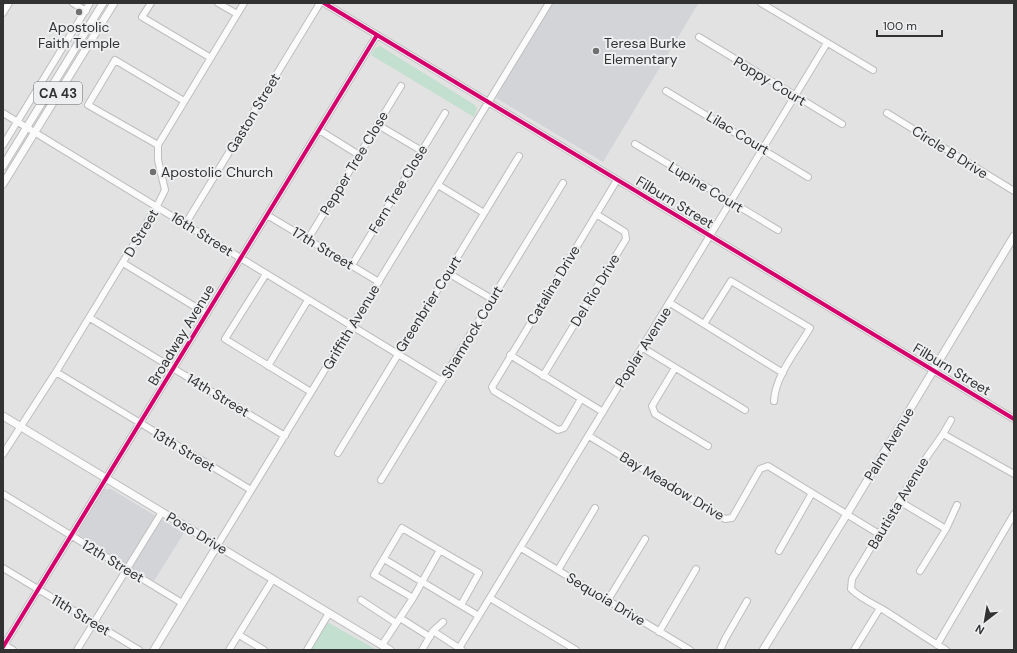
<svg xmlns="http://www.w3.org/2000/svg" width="1017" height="653" font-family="'DM Sans',sans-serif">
  <rect width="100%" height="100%" fill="#e2e2e2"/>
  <path fill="#d2d4d8" d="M 551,3 L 698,4 L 603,162 L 496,98 Z
    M 104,489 L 111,489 L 184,533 L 154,581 L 79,535 L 79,531 Z"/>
  <path fill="#c3dfcf" d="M 380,46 L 475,105 L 477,109 L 474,117 L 371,55 L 375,48 Z
    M 327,622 L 377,650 L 310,650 Z"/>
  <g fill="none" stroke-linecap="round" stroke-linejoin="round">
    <g stroke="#bebebe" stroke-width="8">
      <path id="minor" d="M 73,3 L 86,11
        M 151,3 L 142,17 L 211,58
        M 218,3 L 237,14
        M 324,3 L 1014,419
        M 761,3 L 873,70
        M 3,13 L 9,3
        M 699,37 L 842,124
        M 666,91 L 808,177
        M 3,113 L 442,381
        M 887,113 L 1014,191
        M 378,125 L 422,151
        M 319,130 L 359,155
        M 635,144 L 778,230
        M 3,145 L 90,3
        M 158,145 L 88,105 L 115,60 L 184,101
        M 438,185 L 484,213
        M 267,215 L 379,282
        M 186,223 L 320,3
        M 308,239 L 401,86
        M 123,263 L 207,314
        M 352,265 L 445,113
        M 448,273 L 492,299
        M 266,274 L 225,339 L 311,392
        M 670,303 L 783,373
        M 90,318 L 285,436
        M 704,324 L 731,281 L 810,328 C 797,350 775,376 774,401
        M 643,348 L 745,410
        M 510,355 L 603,412
        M 268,366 L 308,300
        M 675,368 L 652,406 L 655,414 L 708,446
        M 56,372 L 251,490
        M 543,376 L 626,239 L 625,232 L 596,214
        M 581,399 L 564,428 L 558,430 L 494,391 L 492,387 L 617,180
        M 943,434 L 1014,474
        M 589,436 L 725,519 L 732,518 L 760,469 L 768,466 L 879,534
        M 338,453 L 519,156
        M 3,454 L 56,372 L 157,206 L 165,190 L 158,160 L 158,145 L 244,3
        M 381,480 L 563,183
        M 3,494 L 182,603
        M 899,501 L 946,529
        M 217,546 L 549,3
        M 521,548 L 690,650
        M 779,551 L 812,493
        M 384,559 L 479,616
        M 3,568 L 139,650
        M 558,570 L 595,508
        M 920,571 L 946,529 L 957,505
        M 413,598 L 374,575 L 402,528 L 479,573 L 461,605
        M 490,598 L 576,650
        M 361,600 L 396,623
        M 608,600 L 645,539
        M 400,618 L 430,637
        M 433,631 L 462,650
        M 659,632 L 696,569
        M 239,635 L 264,650
        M 3,644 L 13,650
        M 382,645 L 413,598 L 440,550
        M 937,645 L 1014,514
        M 3,647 L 377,35
        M 77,650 L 162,512
        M 229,650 L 273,579
        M 307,650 L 329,613
        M 422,650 L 433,631 L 443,622
        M 458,650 L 827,43
        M 720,650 L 725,639 L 747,601
        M 854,650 L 880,608
        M 946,650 C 927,639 909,626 890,614 C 877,605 862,600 851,589 L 852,579 L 919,468 L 943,434 L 951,420"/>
    </g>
    <g stroke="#bebebe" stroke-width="9">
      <path id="major" d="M 3,166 L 103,3
        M 3,184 L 114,3
        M 3,416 L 390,650
        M 154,650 L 217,546
        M 763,650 L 847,514 L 1014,236"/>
    </g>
    <use href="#minor" stroke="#fbfbfb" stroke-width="6"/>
    <use href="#major" stroke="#fbfbfb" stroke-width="7"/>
    <g stroke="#eeeff0" stroke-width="6">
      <path id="cycleway" d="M 324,3 L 1014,419
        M 3,647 L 377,35"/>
    </g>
    <use href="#cycleway" stroke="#d6006c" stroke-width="4"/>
  </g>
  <g fill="#707070" stroke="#eeeff0" stroke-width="1.5">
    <circle cx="79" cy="12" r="4"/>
    <circle cx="596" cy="51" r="4"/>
    <circle cx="153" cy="172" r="4"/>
  </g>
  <g text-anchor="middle" stroke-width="4" stroke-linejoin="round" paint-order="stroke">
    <rect fill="#eeeff0" stroke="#6a6b6c" stroke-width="1" x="34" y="82" width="48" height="22" rx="3"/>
    <g font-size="13" font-weight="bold" fill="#323233">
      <text x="58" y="98">CA 43</text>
    </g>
    <g font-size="14" fill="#323233" stroke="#eeeff0" text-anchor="start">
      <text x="79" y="32" text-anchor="middle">Apostolic<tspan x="79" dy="16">Faith Temple</tspan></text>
      <text x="604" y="48">Teresa Burke<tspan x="604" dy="16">Elementary</tspan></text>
      <text x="161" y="177">Apostolic Church</text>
    </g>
    <g font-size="14" fill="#323233" stroke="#eeeff0">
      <text transform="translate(770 81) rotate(31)" y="5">Poppy Court</text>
      <text transform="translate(253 113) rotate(-59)" y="5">Gaston Street</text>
      <text transform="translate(738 133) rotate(31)" y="5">Lilac Court</text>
      <text transform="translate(950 152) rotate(32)" y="5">Circle B Drive</text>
      <text transform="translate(354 163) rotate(-59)" y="5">Pepper Tree Close</text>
      <text transform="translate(706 187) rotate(31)" y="5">Lupine Court</text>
      <text transform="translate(398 189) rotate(-59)" y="5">Fern Tree Close</text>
      <text transform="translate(675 202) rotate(31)" y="5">Filburn Street</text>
      <text transform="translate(141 233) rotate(-59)" y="5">D Street</text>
      <text transform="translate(202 234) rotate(32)" y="5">16th Street</text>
      <text transform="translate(323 248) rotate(31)" y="5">17th Street</text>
      <text transform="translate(553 285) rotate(-59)" y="5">Catalina Drive</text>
      <text transform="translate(595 290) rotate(-59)" y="5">Del Rio Drive</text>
      <text transform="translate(428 304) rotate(-58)" y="5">Greenbrier Court</text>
      <text transform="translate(351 327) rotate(-59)" y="5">Griffith Avenue</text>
      <text transform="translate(472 332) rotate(-59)" y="5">Shamrock Court</text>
      <text transform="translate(181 335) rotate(-59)" y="5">Broadway Avenue</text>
      <text transform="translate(643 347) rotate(-58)" y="5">Poplar Avenue</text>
      <text transform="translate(952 369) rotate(31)" y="5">Filburn Street</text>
      <text transform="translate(218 395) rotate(31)" y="5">14th Street</text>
      <text transform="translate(889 444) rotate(-59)" y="5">Palm Avenue</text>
      <text transform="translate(184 450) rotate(31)" y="5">13th Street</text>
      <text transform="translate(672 486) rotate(31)" y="5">Bay Meadow Drive</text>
      <text transform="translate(898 503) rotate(-59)" y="5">Bautista Avenue</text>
      <text transform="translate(197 533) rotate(31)" y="5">Poso Drive</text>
      <text transform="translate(113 561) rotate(31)" y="5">12th Street</text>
      <text transform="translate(606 599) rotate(31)" y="5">Sequoia Drive</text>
      <text transform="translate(81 615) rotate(31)" y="5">11th Street</text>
    </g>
  </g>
  <rect width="1017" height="653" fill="none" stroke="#323233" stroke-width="8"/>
  <g transform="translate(985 621) rotate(211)" stroke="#eeeff0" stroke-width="3" paint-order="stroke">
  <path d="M0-3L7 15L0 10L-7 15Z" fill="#323233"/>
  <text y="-6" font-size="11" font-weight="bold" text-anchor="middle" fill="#323233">N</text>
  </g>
  <path d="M877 30v6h65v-6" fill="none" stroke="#323233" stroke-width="2"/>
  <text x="883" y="30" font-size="12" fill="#323233" stroke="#eeeff0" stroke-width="3" paint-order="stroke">100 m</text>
</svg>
